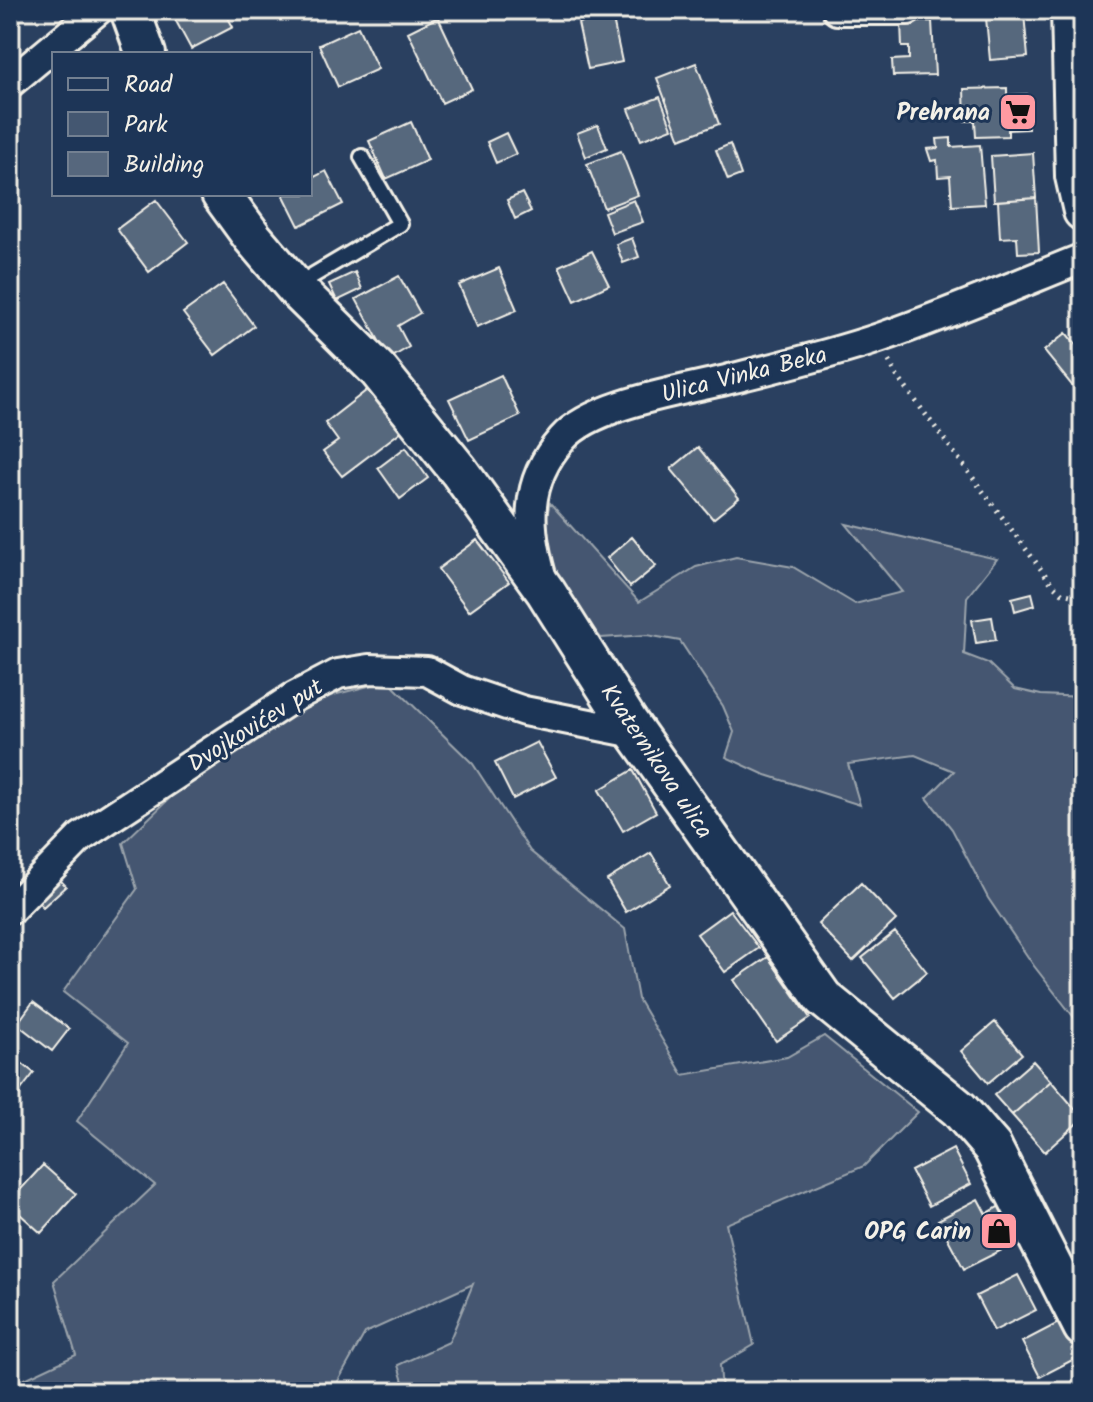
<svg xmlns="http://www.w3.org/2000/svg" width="1093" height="1402" font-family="Kalam,sans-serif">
  <rect width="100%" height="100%" fill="#2a4060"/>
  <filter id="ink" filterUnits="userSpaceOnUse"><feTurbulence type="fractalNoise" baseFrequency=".0125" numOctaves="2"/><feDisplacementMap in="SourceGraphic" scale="16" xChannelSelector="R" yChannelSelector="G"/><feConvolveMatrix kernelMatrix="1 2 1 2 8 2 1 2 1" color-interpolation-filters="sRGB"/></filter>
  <g filter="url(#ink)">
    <path fill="#445771" stroke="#9ca4ac" stroke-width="2" d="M 550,503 L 639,602 L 696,567 L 736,557 L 793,567 L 855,604 L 902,592 L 846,524 L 997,559 L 967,597 L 964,654 L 988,663 L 1015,689 L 1041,695 L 1083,697 L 1083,1029 L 1034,966 L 988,898 L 952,829 L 927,798 L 954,771 L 915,755 L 848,764 L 860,805 L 763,774 L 726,757 L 734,732 L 723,706 L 680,641 L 647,635 L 601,638 L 556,585 L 544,527 Z
      M 388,681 L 473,764 L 530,851 L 625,929 L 638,999 L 683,1075 L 787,1057 L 824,1036 L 918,1112 L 864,1166 L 726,1224 L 754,1345 L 720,1365 L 722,1392 L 406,1392 L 398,1365 L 449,1342 L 473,1284 L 365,1333 L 332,1392 L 10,1392 L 10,1386 L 76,1355 L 54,1281 L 155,1185 L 77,1121 L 128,1043 L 63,992 L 137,889 L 123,843 L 172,796 L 306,702 Z"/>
    <path fill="#56677d" stroke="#f4f1e8" stroke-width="2" d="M 170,10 L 224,10 L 233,27 L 191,49 Z
      M 1024,14 L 1028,57 L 990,60 L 986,18 Z
      M 612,15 L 622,62 L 588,69 L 578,23 Z
      M 438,17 L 472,89 L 442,103 L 408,32 Z
      M 932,21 L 935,75 L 893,76 L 892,60 L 909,59 L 909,47 L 902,47 L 901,22 Z
      M 358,27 L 378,69 L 338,87 L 319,45 Z
      M 696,63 L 719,124 L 680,139 L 657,78 Z
      M 1007,88 L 1007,95 L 1027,94 L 1028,129 L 1008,130 L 1008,136 L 976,137 L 975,121 L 965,121 L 964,89 Z
      M 660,97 L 672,128 L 641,140 L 629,109 Z
      M 411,122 L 428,160 L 386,179 L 369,141 Z
      M 598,125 L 607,148 L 586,157 L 577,133 Z
      M 506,133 L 516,154 L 496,163 L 487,142 Z
      M 951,138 L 951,147 L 980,145 L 985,204 L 952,206 L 950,176 L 938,177 L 937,160 L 931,161 L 927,149 L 938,148 L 937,139 Z
      M 730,144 L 741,175 L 728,180 L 716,150 Z
      M 621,151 L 638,195 L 604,208 L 587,164 Z
      M 1033,153 L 1036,198 L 994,201 L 991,156 Z
      M 326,171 L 343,204 L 299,226 L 283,194 L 310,194 L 310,179 Z
      M 522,193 L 531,211 L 515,219 L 507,200 Z
      M 1036,198 L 1039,252 L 1018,253 L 1017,237 L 1000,238 L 998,201 Z
      M 156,200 L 188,242 L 149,272 L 117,229 Z
      M 634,200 L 643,222 L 612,233 L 604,212 Z
      M 632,238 L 639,257 L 623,263 L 616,244 Z
      M 592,251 L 609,285 L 575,301 L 559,266 Z
      M 499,268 L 517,310 L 477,327 L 459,285 Z
      M 355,272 L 362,289 L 337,301 L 329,284 Z
      M 399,276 L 420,313 L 398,326 L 409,347 L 389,359 L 356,299 Z
      M 223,284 L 254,326 L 215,355 L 183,313 Z
      M 1066,333 L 1083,353 L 1083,399 L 1044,351 Z
      M 501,375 L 520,416 L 469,440 L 449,399 Z
      M 371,387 L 403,430 L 342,476 L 323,452 L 338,441 L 325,423 Z
      M 406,447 L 428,478 L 400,499 L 378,468 Z
      M 698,447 L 739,498 L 713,519 L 671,469 Z
      M 632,537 L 656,566 L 630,587 L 607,558 Z
      M 477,540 L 509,582 L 469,611 L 438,569 Z
      M 1032,593 L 1035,605 L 1015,611 L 1012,598 Z
      M 992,617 L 996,640 L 976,643 L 972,620 Z
      M 537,742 L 556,777 L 513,799 L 495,763 Z
      M 633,770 L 656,812 L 623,831 L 599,790 Z
      M 651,853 L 670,885 L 626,912 L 607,880 Z
      M 54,874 L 66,886 L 43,907 L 32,895 Z
      M 861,883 L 896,920 L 853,961 L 818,924 Z
      M 730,910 L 759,948 L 725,972 L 697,934 Z
      M 895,932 L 927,972 L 895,998 L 862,958 Z
      M 768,957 L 810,1018 L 776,1041 L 734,980 Z
      M 33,1002 L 69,1029 L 52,1051 L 17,1024 Z
      M 995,1022 L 1022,1054 L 988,1083 L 961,1051 Z
      M 10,1054 L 34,1073 L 10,1104 Z
      M 1033,1061 L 1051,1081 L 1012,1115 L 994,1095 Z
      M 1051,1081 L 1083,1118 L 1045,1152 L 1012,1115 Z
      M 953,1149 L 971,1184 L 929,1206 L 911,1171 Z
      M 43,1165 L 76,1194 L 41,1233 L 10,1205 L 10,1201 Z
      M 978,1199 L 986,1214 L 1000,1206 L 1018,1242 L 964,1269 L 938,1220 Z
      M 1083,1203 L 1083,1224 L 1073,1212 Z
      M 1018,1275 L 1036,1310 L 994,1331 L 976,1296 Z
      M 10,1320 L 20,1371 L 10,1373 Z
      M 1064,1320 L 1082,1355 L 1040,1377 L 1022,1342 Z"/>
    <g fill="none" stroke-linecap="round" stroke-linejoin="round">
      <g stroke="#f4f1e8" stroke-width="20">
        <path id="lane" d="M 295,286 L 400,224 L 362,157"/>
      </g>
      <g stroke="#f4f1e8" stroke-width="34">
        <path id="street" d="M 837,10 L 908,10
          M 10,83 L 98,10
          M 543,582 C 527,529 523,483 562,439 C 592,404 681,391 726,380 C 777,367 829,355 879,338 C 948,314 1016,285 1083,258
          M 10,910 L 81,837 L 294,697 L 338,674 L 369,669 L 427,671 L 462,690 L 524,711 L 635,733"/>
      </g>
      <g stroke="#f4f1e8" stroke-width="44">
        <path id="secondary" d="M 130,10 L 146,54
          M 1071,10 L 1075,176 L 1083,211
          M 221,194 L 253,238 L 299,292 L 378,370 L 459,471 L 546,592 L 628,722 L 823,998 L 959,1109 L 992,1147 L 1083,1327"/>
      </g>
      <path stroke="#f4f1e8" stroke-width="5" stroke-dasharray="2 6" stroke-linecap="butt" d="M 889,361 L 897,376 L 1052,584 L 1062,593 L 1083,598"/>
      <use href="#lane" stroke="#1d3557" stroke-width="14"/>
      <use href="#street" stroke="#1d3557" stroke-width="28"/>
      <use href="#secondary" stroke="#1d3557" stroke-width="38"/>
    </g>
  </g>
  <defs>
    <g id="supermarket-square" transform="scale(2)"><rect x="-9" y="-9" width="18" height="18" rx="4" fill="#ff9aa2" stroke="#1d3557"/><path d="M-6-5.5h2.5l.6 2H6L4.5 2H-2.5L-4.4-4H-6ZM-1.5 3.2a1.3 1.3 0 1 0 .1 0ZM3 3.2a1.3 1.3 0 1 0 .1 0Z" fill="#111"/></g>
    <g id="shop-square" transform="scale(2)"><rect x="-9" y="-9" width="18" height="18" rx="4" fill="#ff9aa2" stroke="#1d3557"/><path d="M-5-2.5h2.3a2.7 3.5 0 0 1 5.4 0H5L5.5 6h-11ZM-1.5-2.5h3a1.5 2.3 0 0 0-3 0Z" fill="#111"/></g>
  </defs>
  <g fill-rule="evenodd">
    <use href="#supermarket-square" x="1018" y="112"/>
    <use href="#shop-square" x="999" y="1231"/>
  </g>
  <g text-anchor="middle" stroke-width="6" stroke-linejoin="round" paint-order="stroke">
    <g font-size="24" font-weight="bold" fill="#f4f1e8" stroke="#1d3557" text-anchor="end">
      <text x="990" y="120">Prehrana</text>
      <text x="971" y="1239">OPG Carin</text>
    </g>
    <g font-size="24" fill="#f4f1e8" stroke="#1d3557">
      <text transform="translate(744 374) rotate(-14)" y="8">Ulica Vinka Beka</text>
      <text transform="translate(255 725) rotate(-32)" y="8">Dvojkovićev put</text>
      <text transform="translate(657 761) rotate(56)" y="8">Kvaternikova ulica</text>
    </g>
  </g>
  <rect width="1093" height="1402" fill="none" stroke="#1d3557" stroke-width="40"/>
  <rect x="20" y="20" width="1053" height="1362" fill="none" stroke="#f4f1e8" stroke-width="3" filter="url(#ink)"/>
  <rect x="52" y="52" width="260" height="144" fill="#1d3557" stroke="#738091" stroke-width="2"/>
  <rect x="68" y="78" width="40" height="12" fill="#1d3557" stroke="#738091" stroke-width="2"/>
  <text x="124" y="92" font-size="24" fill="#f4f1e8">Road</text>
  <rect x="68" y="112" width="40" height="24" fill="#445771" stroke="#738091" stroke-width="2"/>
  <text x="124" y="132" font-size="24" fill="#f4f1e8">Park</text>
  <rect x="68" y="152" width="40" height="24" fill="#56677d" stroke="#738091" stroke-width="2"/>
  <text x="124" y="172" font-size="24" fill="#f4f1e8">Building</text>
</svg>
